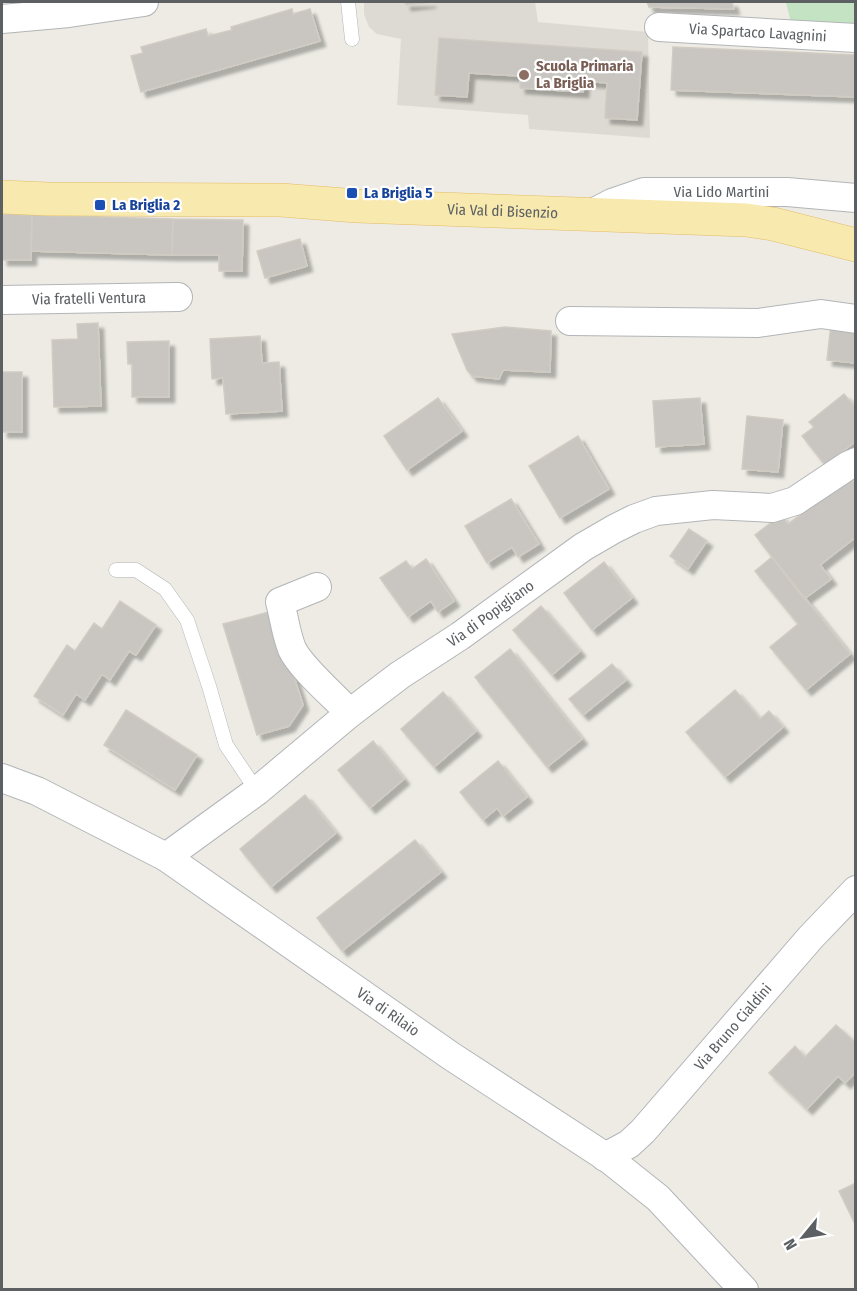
<svg xmlns="http://www.w3.org/2000/svg" width="857" height="1291" font-family="'Fira Sans Condensed',sans-serif">
<style>
.education{fill:#dddad3}
.green{fill:#c4e3c3}
.building{fill:#c9c6c1;stroke:#d1ccc3;stroke-width:1.5;filter:url(#shadow)}
.lines{fill:none;stroke-linecap:round;stroke-linejoin:round}
.service-casing{stroke:#b2b5b8;stroke-width:15}
.minor-casing{stroke:#b2b5b8;stroke-width:30}
.primary-casing{stroke:#e4bc66;stroke-width:34}
.service{stroke:#fff;stroke-width:14}
.minor{stroke:#fff;stroke-width:28}
.primary{stroke:#f8e9af;stroke-width:33}
.education-dot{fill:#8d6e63;stroke:#fff;stroke-width:2}
.transit-dot{fill:#1a4fb4;stroke:#fff;stroke-width:2}
.labels{text-anchor:middle;dominant-baseline:central;stroke-width:4.5;stroke-linejoin:round;paint-order:stroke}
.street-label{font-size:15px;fill:#5c6063;stroke:#fff}
.education-label{font-size:15px;font-weight:bold;fill:#785e54;stroke:#fff;text-anchor:start}
.transit-label{font-size:15px;font-weight:bold;fill:#164399;stroke:#fff;text-anchor:start}
</style>
<defs>
<filter id="shadow"><feDropShadow dx="5.5" dy="5.5" stdDeviation="1.5" flood-color="#0004"/></filter>
</defs>
<rect width="100%" height="100%" fill="#edebe4"/>
<path class="education" d="M364,2H535L538,22L648,32L650,138L529,129L528,115L397,105L401,39L377,34L369,27L364,14Z"/>
<path class="green" d="M786,2H855V28L791,23Z"/>
<path class="building" d="M405,2H431L406,5Z
M647,2H732L734,9L649,7Z
M292,9L293,14L310,9L320,41L141,92L131,56L143,53L141,47L206,29L208,36L232,30L231,27Z
M439,38L642,52L637,120L605,118L607,83L584,81L583,92L520,88V76L469,73L467,97L435,95Z
M673,47L856,55V97L671,90Z
M2,214L32,215L31,260H2Z
M32,215L173,219L172,255L31,251Z
M173,219L243,220L242,271H219V255H172Z
M300,239L307,266L265,278L257,251Z
M98,323L101,406L54,407L52,340L78,339L77,324Z
M831,324L856,327V363L827,360Z
M505,327L551,331L550,372L503,370L499,379L472,376L467,370L452,334Z
M260,336L262,363L279,362L282,411L226,414L223,378L212,379L210,339Z
M169,341V397H132V364H128L127,342Z
M2,372H22V432H2Z
M844,394L856,408V441L825,465L802,436L814,427L809,422Z
M438,398L462,431L407,470L384,436Z
M700,398L704,444L656,447L653,401Z
M747,416L783,420L778,472L742,469Z
M578,436L609,489L560,518L529,466Z
M850,477L856,484V537L820,565L831,579L804,599L755,535L781,515L788,524Z
M511,499L539,544L518,557L512,547L487,563L465,526Z
M689,529L707,541L688,569L670,556Z
M772,557L850,654L806,690L770,647L798,624L755,571Z
M426,559L454,601L438,612L431,601L408,617L380,578L406,561L412,569Z
M604,562L632,598L592,630L564,593Z
M120,601L156,625L136,655L129,651L110,680L102,674L85,700L76,694L63,715L34,696L67,645L75,651L94,623L102,629Z
M541,606L580,651L552,675L513,630Z
M273,611L303,705L289,726L257,735L223,624Z
M510,649L582,739L547,767L475,677Z
M612,664L626,680L583,715L569,699Z
M735,690L760,719L769,711L783,727L725,777L686,732Z
M443,692L476,731L434,767L401,729Z
M126,710L197,755L175,790L104,745Z
M373,741L404,779L370,808L338,770Z
M498,761L527,797L503,816L497,808L483,820L460,792Z
M305,795L336,833L271,887L240,849Z
M415,840L441,872L342,951L317,918Z
M836,1025L856,1043V1072L845,1083L838,1076L807,1109L769,1073L795,1046L805,1057Z
M856,1183V1226L839,1191Z"/>
<g class="lines">
<g class="service-casing">
<path id="service" d="M348,2L352,39
M116,570H136L165,589L187,620L209,686L226,745L257,791"/>
</g>
<g class="minor-casing">
<g id="minor">
<path d="M2,19L69,13L144,2"/>
<path id="s1" d="M659,27L856,38"/>
<path id="s2" d="M591,214L612,203L644,192H787L856,198"/>
<path id="s3" d="M2,300L178,297"/>
<path d="M570,321L758,323L821,314L856,319"/>
<path d="M317,587L280,602C284,617 286,634 292,649C301,668 334,696 350,713"/>
<path id="s4" d="M2,778L37,791L166,857L451,1056L609,1159L658,1198L744,1290"/>
<path id="s5" d="M166,857L257,791L350,713L400,675L460,636L583,547L614,529L634,519L656,511L713,505L772,508L795,501L849,465L856,462"/>
<path id="s6" d="M605,1157L629,1144L643,1131L811,937L856,890"/>
</g>
</g>
<g class="primary-casing">
<g id="primary">
<path id="s7" d="M2,197L48,199L281,200L357,206L746,220L773,224L856,245"/>
</g>
</g>
<use href="#service" class="service"/>
<use href="#minor" class="minor"/>
<use href="#primary" class="primary"/>
</g>
<circle class="education-dot" cx="524" cy="75" r="6"/>
<g class="transit-dot">
<rect x="346" y="187" width="12" height="12" rx="3"/>
<rect x="94" y="199" width="12" height="12" rx="3"/>
</g>
<g class="labels">
<g class="street-label">
<text stroke="none"><textPath href="#s1" startOffset="99">Via Spartaco Lavagnini</textPath></text>
<text stroke="none"><textPath href="#s2" startOffset="135">Via Lido Martini</textPath></text>
<text stroke="none"><textPath href="#s7" startOffset="501">Via Val di Bisenzio</textPath></text>
<text stroke="none"><textPath href="#s3" startOffset="87">Via fratelli Ventura</textPath></text>
<text stroke="none"><textPath href="#s5" startOffset="406">Via di Popigliano</textPath></text>
<text stroke="none"><textPath href="#s4" startOffset="453">Via di Rilaio</textPath></text>
<text stroke="none"><textPath href="#s6" startOffset="184">Via Bruno Cialdini</textPath></text>
</g>
<g class="education-label">
<text x="536" y="66">Scuola Primaria<tspan x="536" dy="17">La Briglia</tspan></text>
</g>
<g class="transit-label">
<text x="364" y="193">La Briglia 5</text>
<text x="112" y="205">La Briglia 2</text>
</g>
</g>
<rect width="857" height="1291" fill="none" stroke="#5c6063" stroke-width="6"/>
<g transform="translate(803 1237) rotate(240)" stroke="#ffffff" stroke-width="4.5" paint-order="stroke">
<path d="M0-4.5L10 22L0 15L-10 22Z" fill="#5c6063"/>
<text y="-9" font-size="16" font-weight="bold" text-anchor="middle" fill="#5c6063">N</text>
</g>
</svg>
